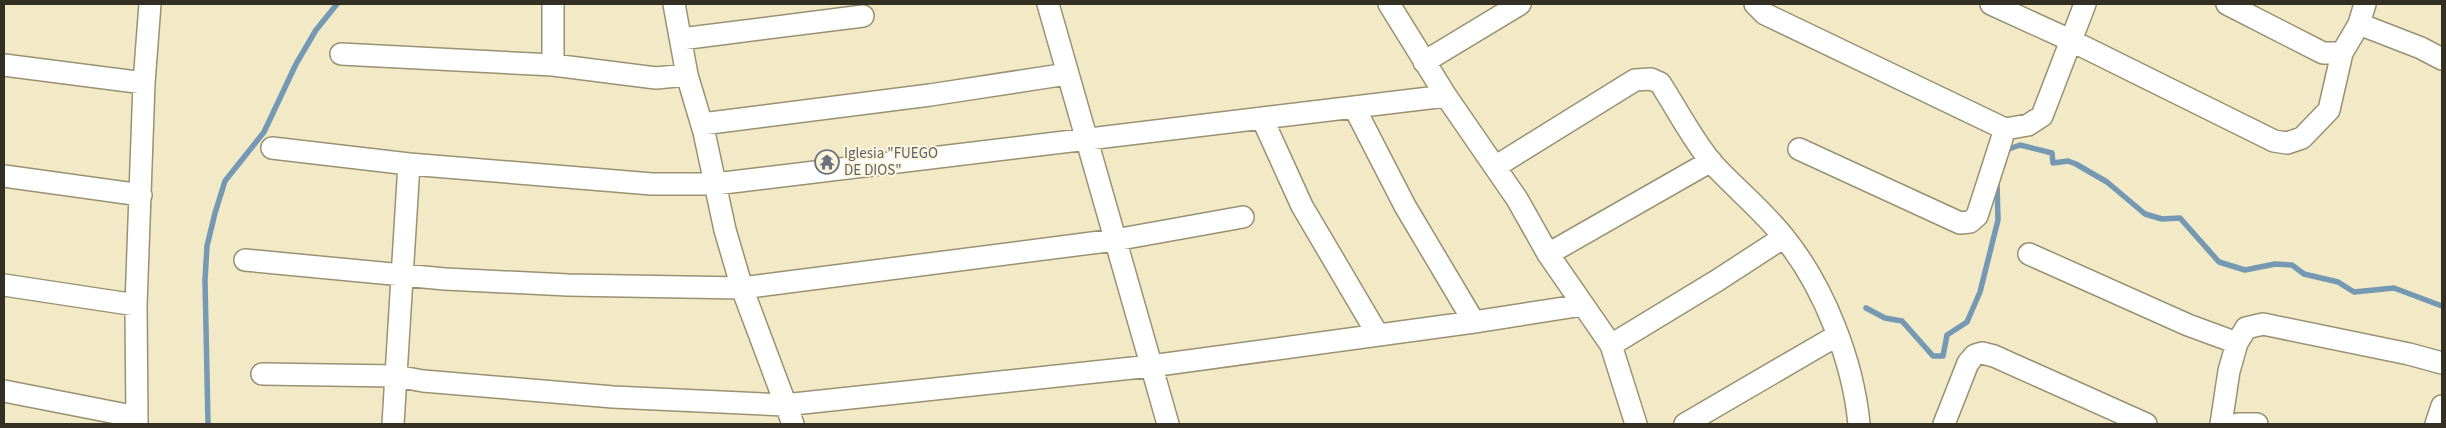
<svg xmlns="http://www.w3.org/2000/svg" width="2446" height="428" font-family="'Source Sans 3',sans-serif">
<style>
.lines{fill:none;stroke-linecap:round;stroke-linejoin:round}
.stream{stroke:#7598b3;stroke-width:5.5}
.street-casing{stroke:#9a9172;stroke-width:24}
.street{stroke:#fff;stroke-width:21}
.labels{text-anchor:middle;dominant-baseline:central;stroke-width:4;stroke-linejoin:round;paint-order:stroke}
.worship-label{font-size:15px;fill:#5b616d;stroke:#fef6db;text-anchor:start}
</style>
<rect width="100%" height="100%" fill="#f2e9c7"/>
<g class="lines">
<path class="stream" d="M2006,150L2020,145L2052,153L2053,163L2068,161L2076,164L2107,182L2145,214L2162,219L2180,218L2219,262L2245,270L2275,264L2292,265L2304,274L2338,282L2354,292L2394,288L2442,306
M1866,308L1885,318L1902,321L1933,356H1943L1947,335L1967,322L1980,292L1998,220L1997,182
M208,424L205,280L207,246L215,213L225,181L264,132L296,64L316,30L337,4"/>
<g class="street-casing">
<path id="street" d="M674,4L687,75L704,132L725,230L742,288L793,424
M1048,4L1168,424
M1389,4L1446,96L1517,199L1548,254L1611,345L1636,424
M1755,4L1765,14L2005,129
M1991,4L2070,40L2274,141L2287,143L2302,138L2329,110L2342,53
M2227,4L2323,53H2342L2359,24L2421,48L2442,59
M2359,24L2365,4
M681,39L863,16
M341,54L553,65L656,78L687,75
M1424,62L1520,4
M4,65L144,83
M553,65V4
M1354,107L1405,206L1474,322
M1262,118L1302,206L1378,335
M702,124L930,95L1067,74
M272,148L409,164L652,184H715L1446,96
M1799,149L1960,223L1970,222L1977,216L2005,129L2028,125L2042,116L2085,4
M1495,167L1635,80L1651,79L1660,83C1677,109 1692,139 1712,163C1735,188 1762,210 1783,236C1824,286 1853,361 1859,424
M4,176L141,195
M1548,254L1711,161
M2029,254L2188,325L2237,343L2246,328L2263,324L2409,354L2442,363
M245,260L445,279L568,285L742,288L1115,240L1243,217
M4,285L136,305
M1611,345L1718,280L1784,237
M262,374L396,376L423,381L613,397L784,405L1151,366L1474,322L1583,305
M4,391L137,417
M137,424L136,305L144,83L150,4
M393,424L409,164
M1685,424L1838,335
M1944,424L1968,363L1975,355L1982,353L1994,356L2146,424
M2221,424L2229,371L2237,343
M2238,424H2257
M2436,424L2442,406"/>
</g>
<use href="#street" class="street"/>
</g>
<defs>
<g id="temple-ring" transform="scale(1.25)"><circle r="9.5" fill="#fef6db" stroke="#6b7280" stroke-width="1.5"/><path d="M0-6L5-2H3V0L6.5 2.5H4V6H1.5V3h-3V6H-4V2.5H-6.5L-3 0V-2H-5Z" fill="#6b7280"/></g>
</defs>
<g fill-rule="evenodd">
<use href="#temple-ring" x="827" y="162"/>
</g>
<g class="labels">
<g class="worship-label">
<text x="844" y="153">Iglesia "FUEGO<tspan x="844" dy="17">DE DIOS"</tspan></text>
</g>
</g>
<rect width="2446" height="428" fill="none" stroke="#333023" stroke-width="10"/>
</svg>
